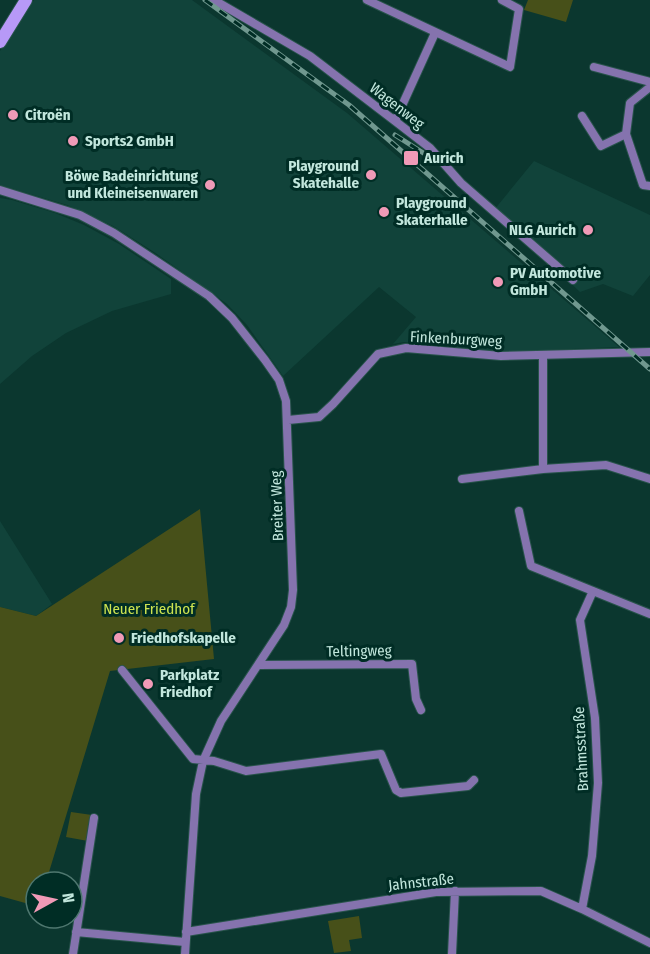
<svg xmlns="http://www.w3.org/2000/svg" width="650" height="954" font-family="'Fira Sans Condensed',sans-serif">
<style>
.built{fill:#11433a}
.green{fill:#475019}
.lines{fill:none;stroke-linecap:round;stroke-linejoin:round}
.street-casing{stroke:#28534b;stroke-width:10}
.secondary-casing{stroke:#28534b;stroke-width:14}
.street{stroke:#8573ae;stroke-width:8}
.secondary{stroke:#b799f7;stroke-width:12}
.rail-casing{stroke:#70988f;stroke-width:5}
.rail{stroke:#002d25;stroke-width:3;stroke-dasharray:9;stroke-linecap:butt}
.poi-dot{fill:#f09ab7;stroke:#002d25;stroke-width:2}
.labels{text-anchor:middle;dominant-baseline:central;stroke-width:6;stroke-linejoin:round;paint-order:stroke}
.street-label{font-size:15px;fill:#c2e7dd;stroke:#002d25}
.poi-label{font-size:15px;font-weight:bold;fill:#c2e7dd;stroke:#002d25;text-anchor:start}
.park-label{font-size:15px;fill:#cde451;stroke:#002d25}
</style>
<rect width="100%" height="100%" fill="#0b372f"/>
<path class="built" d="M34,0H192L347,113L619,347L504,352L404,342L393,344L416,317L379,287L283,376L247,325L227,304L154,252L113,226L67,205L0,185V51Z
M534,161L650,215V275L633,296L603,284L580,292L494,210Z
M0,198L12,200L55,213L84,225L119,244L171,279V294L112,311L66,333L32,356L0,384Z
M0,521L52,604L36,616L0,607Z"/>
<path class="green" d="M528,0H573L566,22L524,10Z
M200,509L214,659L110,671L46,882H36V906L0,896V607L36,616Z
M71,812L92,815L88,841L66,837Z
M359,916L362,938L349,940L351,951L334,953L328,921Z"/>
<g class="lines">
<g class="street-casing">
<path id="street" d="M214,0L310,56L395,121L430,148L461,183L573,280
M367,0L510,67L519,9L502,0
M594,67L650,82
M650,87L630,103L626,134L643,185L650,186
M582,116L601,146L626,134
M395,121L435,33
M0,190L80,215L114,233L209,296L232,318L265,360L279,380L286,401L293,590L291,607L284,625L221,721L203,761L196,794L185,954
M543,355V469L606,465L650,479
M288,420L319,417L333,404L378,354L406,348L501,356L650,352
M462,479L543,469
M519,511L531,566L650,614
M259,665L412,664L416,699L421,710
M122,670L193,759L214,761L246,771L381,754L396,790L401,793L468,786L474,780
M582,909L592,856L598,783L595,718L580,620L593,591
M76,932L185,942
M186,932L436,892L541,891L582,909L650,943
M73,954L94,818
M452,954L455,891"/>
</g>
<g class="secondary-casing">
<path id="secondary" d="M0,42L26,0"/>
</g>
<use href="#street" class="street"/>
<use href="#secondary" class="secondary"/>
<g class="rail-casing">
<path id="rail" d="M205,0L349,105L650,369
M395,135L436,161"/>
</g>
<use href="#rail" class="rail"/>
</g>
<g class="poi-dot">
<circle cx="13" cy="115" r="6"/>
<circle cx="73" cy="141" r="6"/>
<rect x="403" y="150" width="16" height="16" rx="3"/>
<circle cx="371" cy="175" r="6"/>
<circle cx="210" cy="185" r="6"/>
<circle cx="384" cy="212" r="6"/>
<circle cx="588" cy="230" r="6"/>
<circle cx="498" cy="282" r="6"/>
<circle cx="119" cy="638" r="6"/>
<circle cx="148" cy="684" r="6"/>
</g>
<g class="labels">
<g class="street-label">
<text transform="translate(397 106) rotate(38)">Wagenweg</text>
<text transform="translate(456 339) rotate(3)">Finkenburgweg</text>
<text transform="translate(277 506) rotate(-92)">Breiter Weg</text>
<text transform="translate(359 651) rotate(-1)">Teltingweg</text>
<text transform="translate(581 749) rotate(-93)">Brahmsstraße</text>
<text transform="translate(421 882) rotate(-6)">Jahnstraße</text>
</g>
<g class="poi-label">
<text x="25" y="115">Citroën</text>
<text x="85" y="141">Sports2 GmbH</text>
<text x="424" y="158">Aurich</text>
<text x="359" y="166" text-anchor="end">Playground<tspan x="359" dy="17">Skatehalle</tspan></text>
<text x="198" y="176" text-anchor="end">Böwe Badeinrichtung<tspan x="198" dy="17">und Kleineisenwaren</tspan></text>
<text x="396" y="203">Playground<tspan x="396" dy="17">Skaterhalle</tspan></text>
<text x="576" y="230" text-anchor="end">NLG Aurich</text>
<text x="510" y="273">PV Automotive<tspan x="510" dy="17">GmbH</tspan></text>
<text x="131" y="638">Friedhofskapelle</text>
<text x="160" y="675">Parkplatz<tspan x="160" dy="17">Friedhof</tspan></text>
</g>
<g class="park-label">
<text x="149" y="609">Neuer Friedhof</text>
</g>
</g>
<g transform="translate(54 900) rotate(82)"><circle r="28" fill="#002d25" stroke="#4e776f" stroke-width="1.5"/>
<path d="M0-4.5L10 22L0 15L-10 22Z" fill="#f09ab7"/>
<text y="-9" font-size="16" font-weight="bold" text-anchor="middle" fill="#c2e7dd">N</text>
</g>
</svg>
